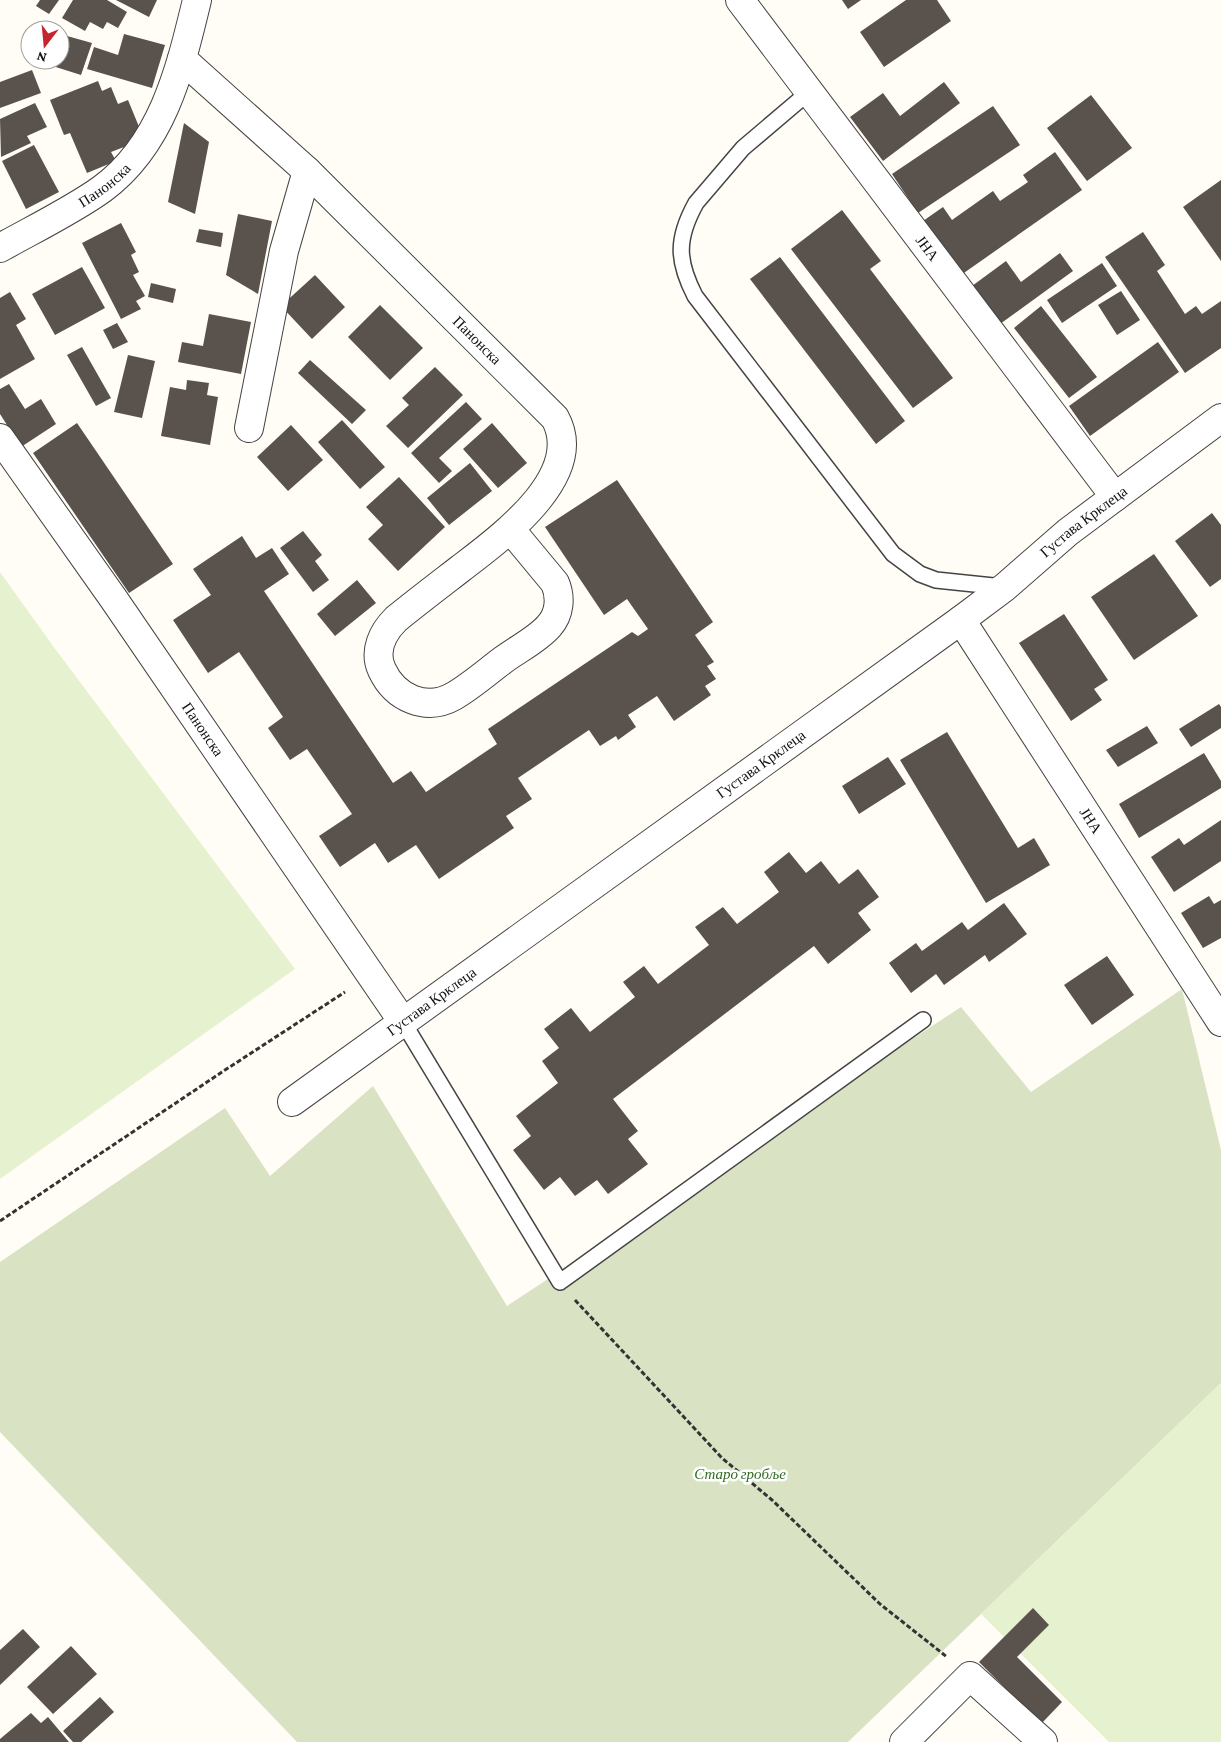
<svg xmlns="http://www.w3.org/2000/svg" width="1221" height="1742" font-family="'Crimson Pro',serif">
<style>
.cemetery{fill:#d9e3c4}
.pitch{fill:#e6f2cf}
.building{fill:#5a524d}
.lines{fill:none;stroke-linecap:round;stroke-linejoin:round}
.lane-casing{stroke:#444;stroke-width:18}
.street-casing{stroke:#444;stroke-width:30}
.path{stroke:#333;stroke-width:3;stroke-dasharray:5 2.5;stroke-linecap:butt}
.lane{stroke:#fff;stroke-width:15}
.street{stroke:#fff;stroke-width:28}
.labels{text-anchor:middle;dominant-baseline:central;stroke-width:5;stroke-linejoin:round;paint-order:stroke}
.street-label{font-size:15px;fill:#111;stroke:#fff}
.park-label{font-size:15px;font-style:italic;fill:#2f6b1f;stroke:#fff}
</style>
<rect width="100%" height="100%" fill="#fffdf5"/>
<path class="cemetery" d="M1182,989L1221,1150V1383L848,1742H297L0,1432V1262L225,1108L270,1176L373,1086L507,1306L961,1007L1031,1092Z"/>
<path class="pitch" d="M0,572L53,646L295,969L0,1179Z
M1221,1383V1742H1109L981,1614Z"/>
<path class="building" d="M40,0H59L49,14L36,6Z
M73,0H107L127,12L118,28L107,22L103,29L90,22L85,31L62,18Z
M116,0H157L149,17Z
M842,0H861L848,9Z
M906,0H937L951,21L884,67L860,32Z
M60,34L92,43L81,75L40,62L41,60H60Z
M124,34L165,45L152,88L87,69L94,47L118,55Z
M32,70L41,93L0,108V82Z
M98,81L102,91L111,87L118,104L128,100L142,134L137,142L111,152L116,161L87,173L70,133L64,135L50,100Z
M944,82L960,103L883,161L850,117L883,93L900,116Z
M1091,95L1132,148L1087,181L1047,128Z
M35,103L47,127L27,136L31,143L1,157L0,119Z
M993,106L1020,145L918,213L892,174Z
M184,123L209,142L195,214L168,202Z
M34,145L59,192L26,209L2,161Z
M1055,152L1082,190L961,275L923,221L943,207L952,220L993,191L1000,201L1028,182L1023,175Z
M1221,180V261L1183,207Z
M842,210L881,261L870,269L953,378L913,408L791,249Z
M238,214L272,221L258,294L226,275Z
M121,223L136,252L131,255L139,272L133,275L145,296L136,301L141,309L121,319L82,243Z
M199,229L223,233L221,247L196,242Z
M1143,232L1165,265L1157,271L1185,314L1196,306L1202,314L1221,301V348L1185,373L1105,257Z
M1060,253L1073,271L1000,324L972,286L1006,261L1021,282Z
M780,257L905,421L876,444L750,279Z
M1102,263L1117,286L1062,323L1047,300Z
M82,267L105,308L55,335L32,294Z
M315,275L345,307L312,339L281,306Z
M151,283L176,289L173,303L148,297Z
M1121,291L1140,320L1117,335L1098,305Z
M10,292L26,319L16,325L35,359L0,379V298Z
M380,305L423,348L390,380L348,337Z
M1041,306L1097,377L1069,398L1014,328Z
M209,314L251,322L241,374L178,362L182,342L203,346Z
M117,323L128,342L113,349L103,330Z
M1158,342L1179,372L1090,436L1069,406Z
M82,347L111,398L96,406L67,355Z
M128,355L155,361L142,418L114,412Z
M310,360L366,410L352,424L298,373Z
M435,367L463,395L408,448L386,426L409,405L402,398Z
M187,380L209,383L207,395L218,397L210,445L161,436L170,387L186,390Z
M9,384L25,409L41,399L56,424L21,447L0,414V389Z
M466,402L482,419L439,458L452,471L439,483L411,453Z
M342,420L385,467L360,489L318,442Z
M77,423L173,564L129,593L33,453Z
M492,423L527,463L498,488L463,449Z
M291,425L323,460L288,491L257,457Z
M470,463L492,491L449,525L427,498Z
M399,477L445,527L398,571L368,539L383,525L366,507Z
M617,480L713,622L695,635L714,662L707,666L716,679L705,686L711,695L674,721L657,696L628,715L636,727L618,740L616,736L600,746L589,730L518,778L532,799L506,816L514,828L439,879L416,845L388,863L375,843L340,867L319,836L352,814L307,749L290,760L268,728L283,717L239,652L208,673L173,620L211,595L193,569L242,536L256,558L272,548L289,574L264,591L393,783L411,771L426,792L497,744L488,729L632,632L638,636L648,629L627,599L604,615L545,527Z
M1212,513L1221,525V579L1210,587L1175,541Z
M303,531L322,555L315,561L329,580L313,592L280,548Z
M1154,554L1198,616L1134,660L1091,597Z
M357,580L376,603L335,636L317,614Z
M1064,614L1108,680L1094,689L1102,700L1071,721L1019,643Z
M1219,704L1221,707V728L1191,747L1179,729Z
M1147,726L1158,743L1118,767L1106,750Z
M947,732L1018,848L1034,838L1050,865L986,903L900,760Z
M1204,753L1221,781V788L1139,838L1119,804Z
M888,757L906,784L859,814L842,786Z
M1221,820V861L1174,892L1151,857L1179,838L1184,845Z
M789,852L806,873L821,861L839,884L858,869L879,897L858,913L871,930L828,964L814,946L613,1099L638,1131L628,1139L648,1164L608,1194L597,1180L575,1196L560,1177L544,1190L513,1150L531,1136L516,1116L558,1083L542,1061L559,1048L544,1029L571,1008L590,1032L635,997L623,982L644,966L658,984L709,945L695,927L723,907L737,924L779,892L764,872Z
M1209,896L1214,904L1221,900V938L1203,948L1181,913Z
M1004,903L1027,934L989,962L985,955L944,985L936,974L911,993L889,963L916,943L922,951L962,922L968,930Z
M1107,956L1134,995L1092,1025L1064,985Z
M1033,1608L1049,1625L1017,1657L1062,1702L1041,1724L979,1662Z
M23,1629L40,1647L0,1685V1650Z
M71,1646L97,1674L53,1714L27,1687Z
M100,1697L114,1712L81,1742H73L63,1731Z
M31,1713L41,1723L48,1717L69,1742H0V1739Z"/>
<g class="lines">
<g class="lane-casing">
<path id="lane" d="M809,92L743,148L696,203C676,239 677,261 695,296L893,554L920,574L936,580L1003,587
M403,1022L560,1282L923,1020"/>
</g>
<g class="street-casing">
<g id="street">
<path id="s1" d="M740,0L1115,497"/>
<path d="M182,59L307,171L284,251L249,428"/>
<path id="s2" d="M307,171L555,418C587,476 499,539 460,569C438,586 417,602 396,619C383,632 373,651 382,670C395,698 426,712 454,696C471,686 487,672 503,660C518,649 538,639 549,626C560,614 561,597 555,583L511,530"/>
<path id="s3" d="M0,248C32,230 73,210 102,189C163,144 180,70 197,0"/>
<path id="s4" d="M0,438L113,598L403,1022"/>
<path id="s5" d="M961,620L1221,1022"/>
<path id="s6" d="M292,1102L961,620L1005,587L1068,532L1221,418"/>
<path d="M904,1742L970,1676L1043,1742"/>
</g>
</g>
<path class="path" d="M0,1221L222,1072L345,992
M575,1300L722,1458L772,1500L880,1604L947,1657"/>
<use href="#lane" class="lane"/>
<use href="#street" class="street"/>
</g>
<g class="labels">
<g class="street-label">
<text stroke="none"><textPath href="#s3" startOffset="122">Панонска</textPath></text>
<text stroke="none"><textPath href="#s1" startOffset="311">ЈНА</textPath></text>
<text stroke="none"><textPath href="#s2" startOffset="240">Панонска</textPath></text>
<text stroke="none"><textPath href="#s6" startOffset="982">Густава Крклеца</textPath></text>
<text stroke="none"><textPath href="#s4" startOffset="355">Панонска</textPath></text>
<text stroke="none"><textPath href="#s6" startOffset="578">Густава Крклеца</textPath></text>
<text stroke="none"><textPath href="#s5" startOffset="239">ЈНА</textPath></text>
<text stroke="none"><textPath href="#s6" startOffset="172">Густава Крклеца</textPath></text>
</g>
<g class="park-label">
<text x="740" y="1474">Старо гробље</text>
</g>
</g>
<g transform="translate(45 45) rotate(196)"><circle r="24" fill="#ffffff" stroke="#a0a0a0"/>
<path d="M0-4L9 19L0 12L-9 19Z" fill="#c4262e"/>
<text y="-8" font-size="14" font-weight="bold" text-anchor="middle" fill="#111111">N</text>
</g>
</svg>
